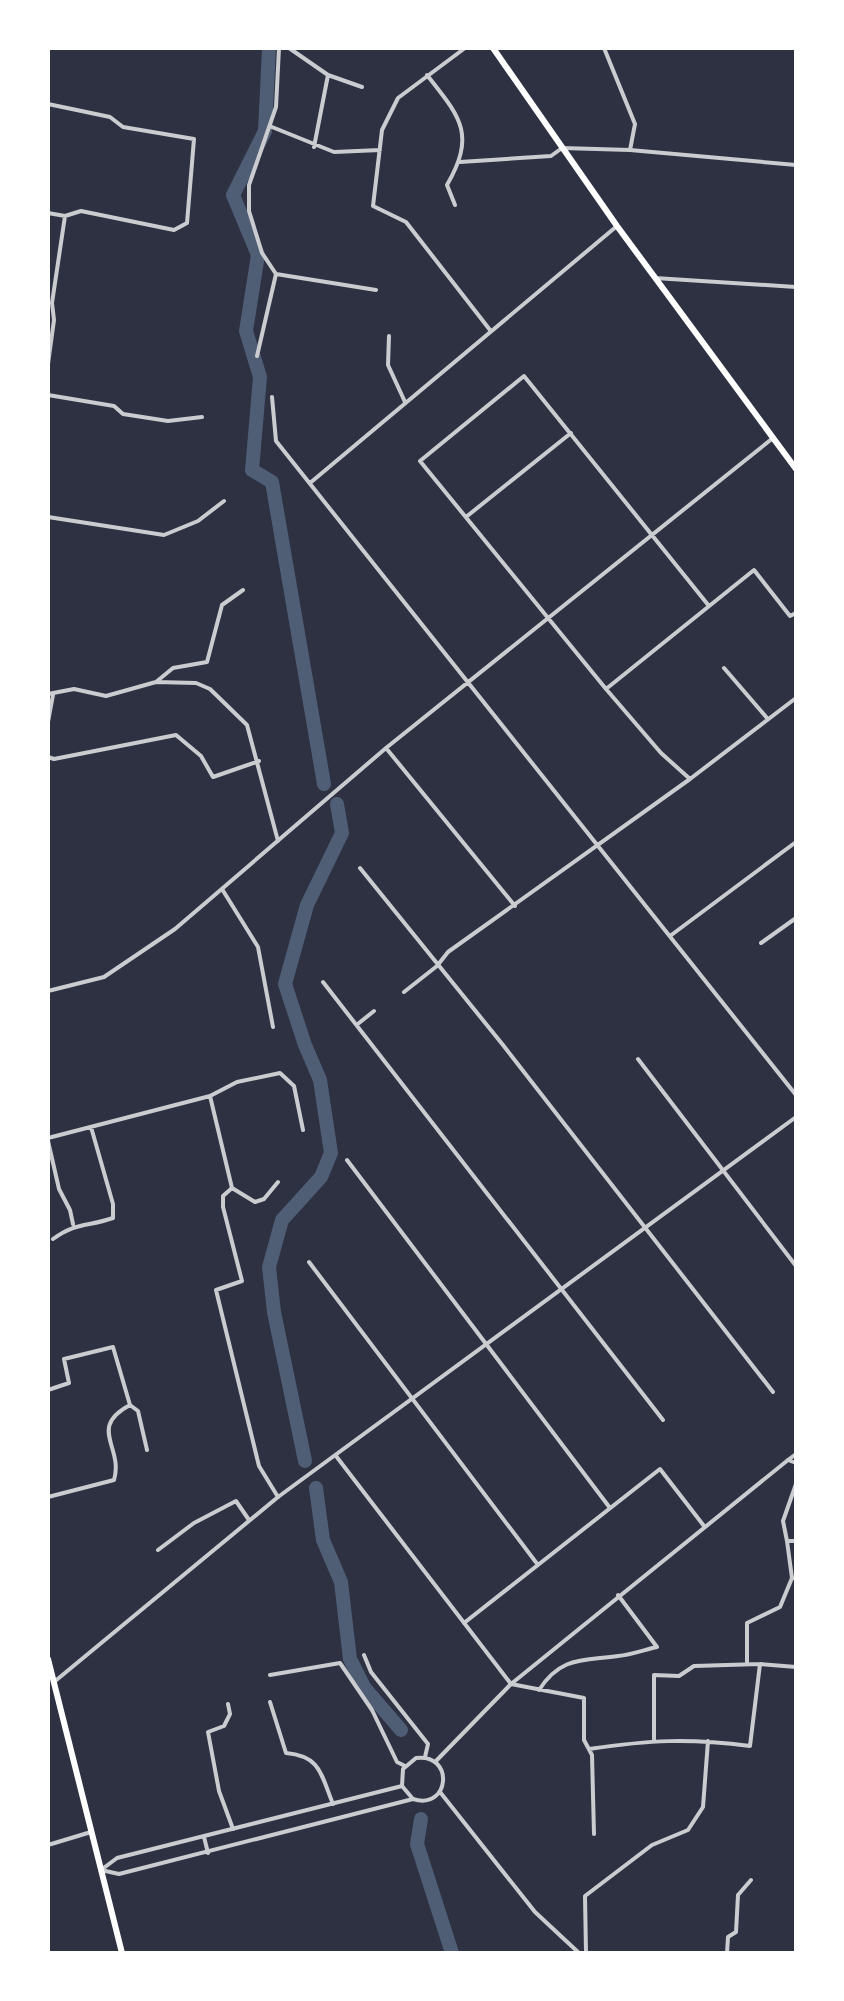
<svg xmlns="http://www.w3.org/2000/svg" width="844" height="2001" font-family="'DM Sans',sans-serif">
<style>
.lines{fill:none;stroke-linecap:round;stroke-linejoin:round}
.river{stroke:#4f5d75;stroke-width:14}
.minor{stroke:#caccd0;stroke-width:4}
.tertiary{stroke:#caccd0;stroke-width:4}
.primary{stroke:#fff;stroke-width:6}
.trunk{stroke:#fff;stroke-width:6}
</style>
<rect width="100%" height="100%" fill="#2d3142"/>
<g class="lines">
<path class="river" d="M269,48L265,131L233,195L258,255L246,331L260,377L252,470L272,482L324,784
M305,1461L274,1312L269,1267L282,1220L321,1177L331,1153L320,1080L305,1045L285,984L307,905L342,833L337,804
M316,1488L323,1540L341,1582L350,1659L364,1687L401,1730
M421,1819L417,1844L452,1953"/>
<path class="minor" d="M289,48L328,75L362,87
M465,48L398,98L382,130L373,206L406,222L490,330
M604,48L635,124L630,150
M427,75C459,116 477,133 447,185L455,205
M48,104L110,117L123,127L194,139L187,223L174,230L81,211L65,216L48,213
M272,127L334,152L380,150
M314,147L328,75
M460,162L551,156L562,148L630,150L796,165
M276,274L376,290
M655,278L796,287
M389,336L388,365L405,402
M257,356L276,274L262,253L249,211V185L276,107L279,48
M48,364L54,320L52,303L65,216
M48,395L114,406L123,414L168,421L202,417
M272,397L276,441L796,1095
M310,483L617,226
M48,517L164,535L198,521L224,501
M466,517L571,433
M724,668L767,718
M156,682L173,668L207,662L222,605L243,590
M606,689L754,570L790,616L796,613
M48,694L74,689L106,696L156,682L196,683L210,689L247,725L278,841
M48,722L53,695
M386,748L515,906
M48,757L54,759L176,735L201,756L213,777L259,761
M690,779L661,753L606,689L420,461L524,376L709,606
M360,868L503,1045L773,1392
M222,889L258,947L273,1027
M670,936L796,842
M761,943L796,918
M323,982L663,1420
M48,991L104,977L175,929L386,748L773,438
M404,992L437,966L448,952L690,779L796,698
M359,1023L374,1011
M638,1059L796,1266
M210,1096L237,1082L280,1073L294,1086L303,1130
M48,1138L210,1096L232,1188L223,1196V1207L242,1281L216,1290L259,1466L278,1497
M48,1141L59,1189L70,1210L73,1224
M347,1160L610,1508
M232,1188L255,1202L264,1199L278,1182
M53,1239C76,1222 87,1227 113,1218V1204L91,1127
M309,1262L538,1565
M48,1390L69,1383L64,1359L113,1347L130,1405C87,1428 124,1447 114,1480L48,1497
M130,1405L138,1411L147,1450
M336,1456L511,1684L584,1698V1740L592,1755L594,1834
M788,1460L796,1454
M796,1484L783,1521L787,1541H796
M787,1541L792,1578H796
M158,1550L194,1523L236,1501L249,1520
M464,1623L660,1469L704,1526
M364,1655L371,1672L428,1744L425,1757
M747,1664V1623L780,1607L792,1578
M270,1675L340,1663L372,1710L397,1762L405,1766
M539,1690C561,1656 583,1661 618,1656C631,1655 644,1650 657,1647L618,1595
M270,1702L286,1753C321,1756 321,1775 333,1804
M228,1704L230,1714L224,1726L208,1732L219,1791L233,1829
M654,1739V1675L679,1676L694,1666L760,1664
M589,1749C650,1740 688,1738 750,1746L760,1664L796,1667
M48,1845L91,1832
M586,1953L585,1896L652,1845L688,1830L703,1807L708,1741
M727,1953L728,1937L736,1932L738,1895L751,1880"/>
<path class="tertiary" d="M54,1682L278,1497L796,1117
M436,1761L511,1684L788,1460L796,1463
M440,1792L535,1912L579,1953
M204,1837L208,1853
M101,1870L119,1874L413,1799C450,1811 455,1753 416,1758L403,1769L402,1786L413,1799
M101,1870L117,1858L402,1786"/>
<path class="primary" d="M48,1659L122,1953"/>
<path class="trunk" d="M493,48L617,226L796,469"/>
</g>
<rect width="844" height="2001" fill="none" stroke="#ffffff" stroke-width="100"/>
</svg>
